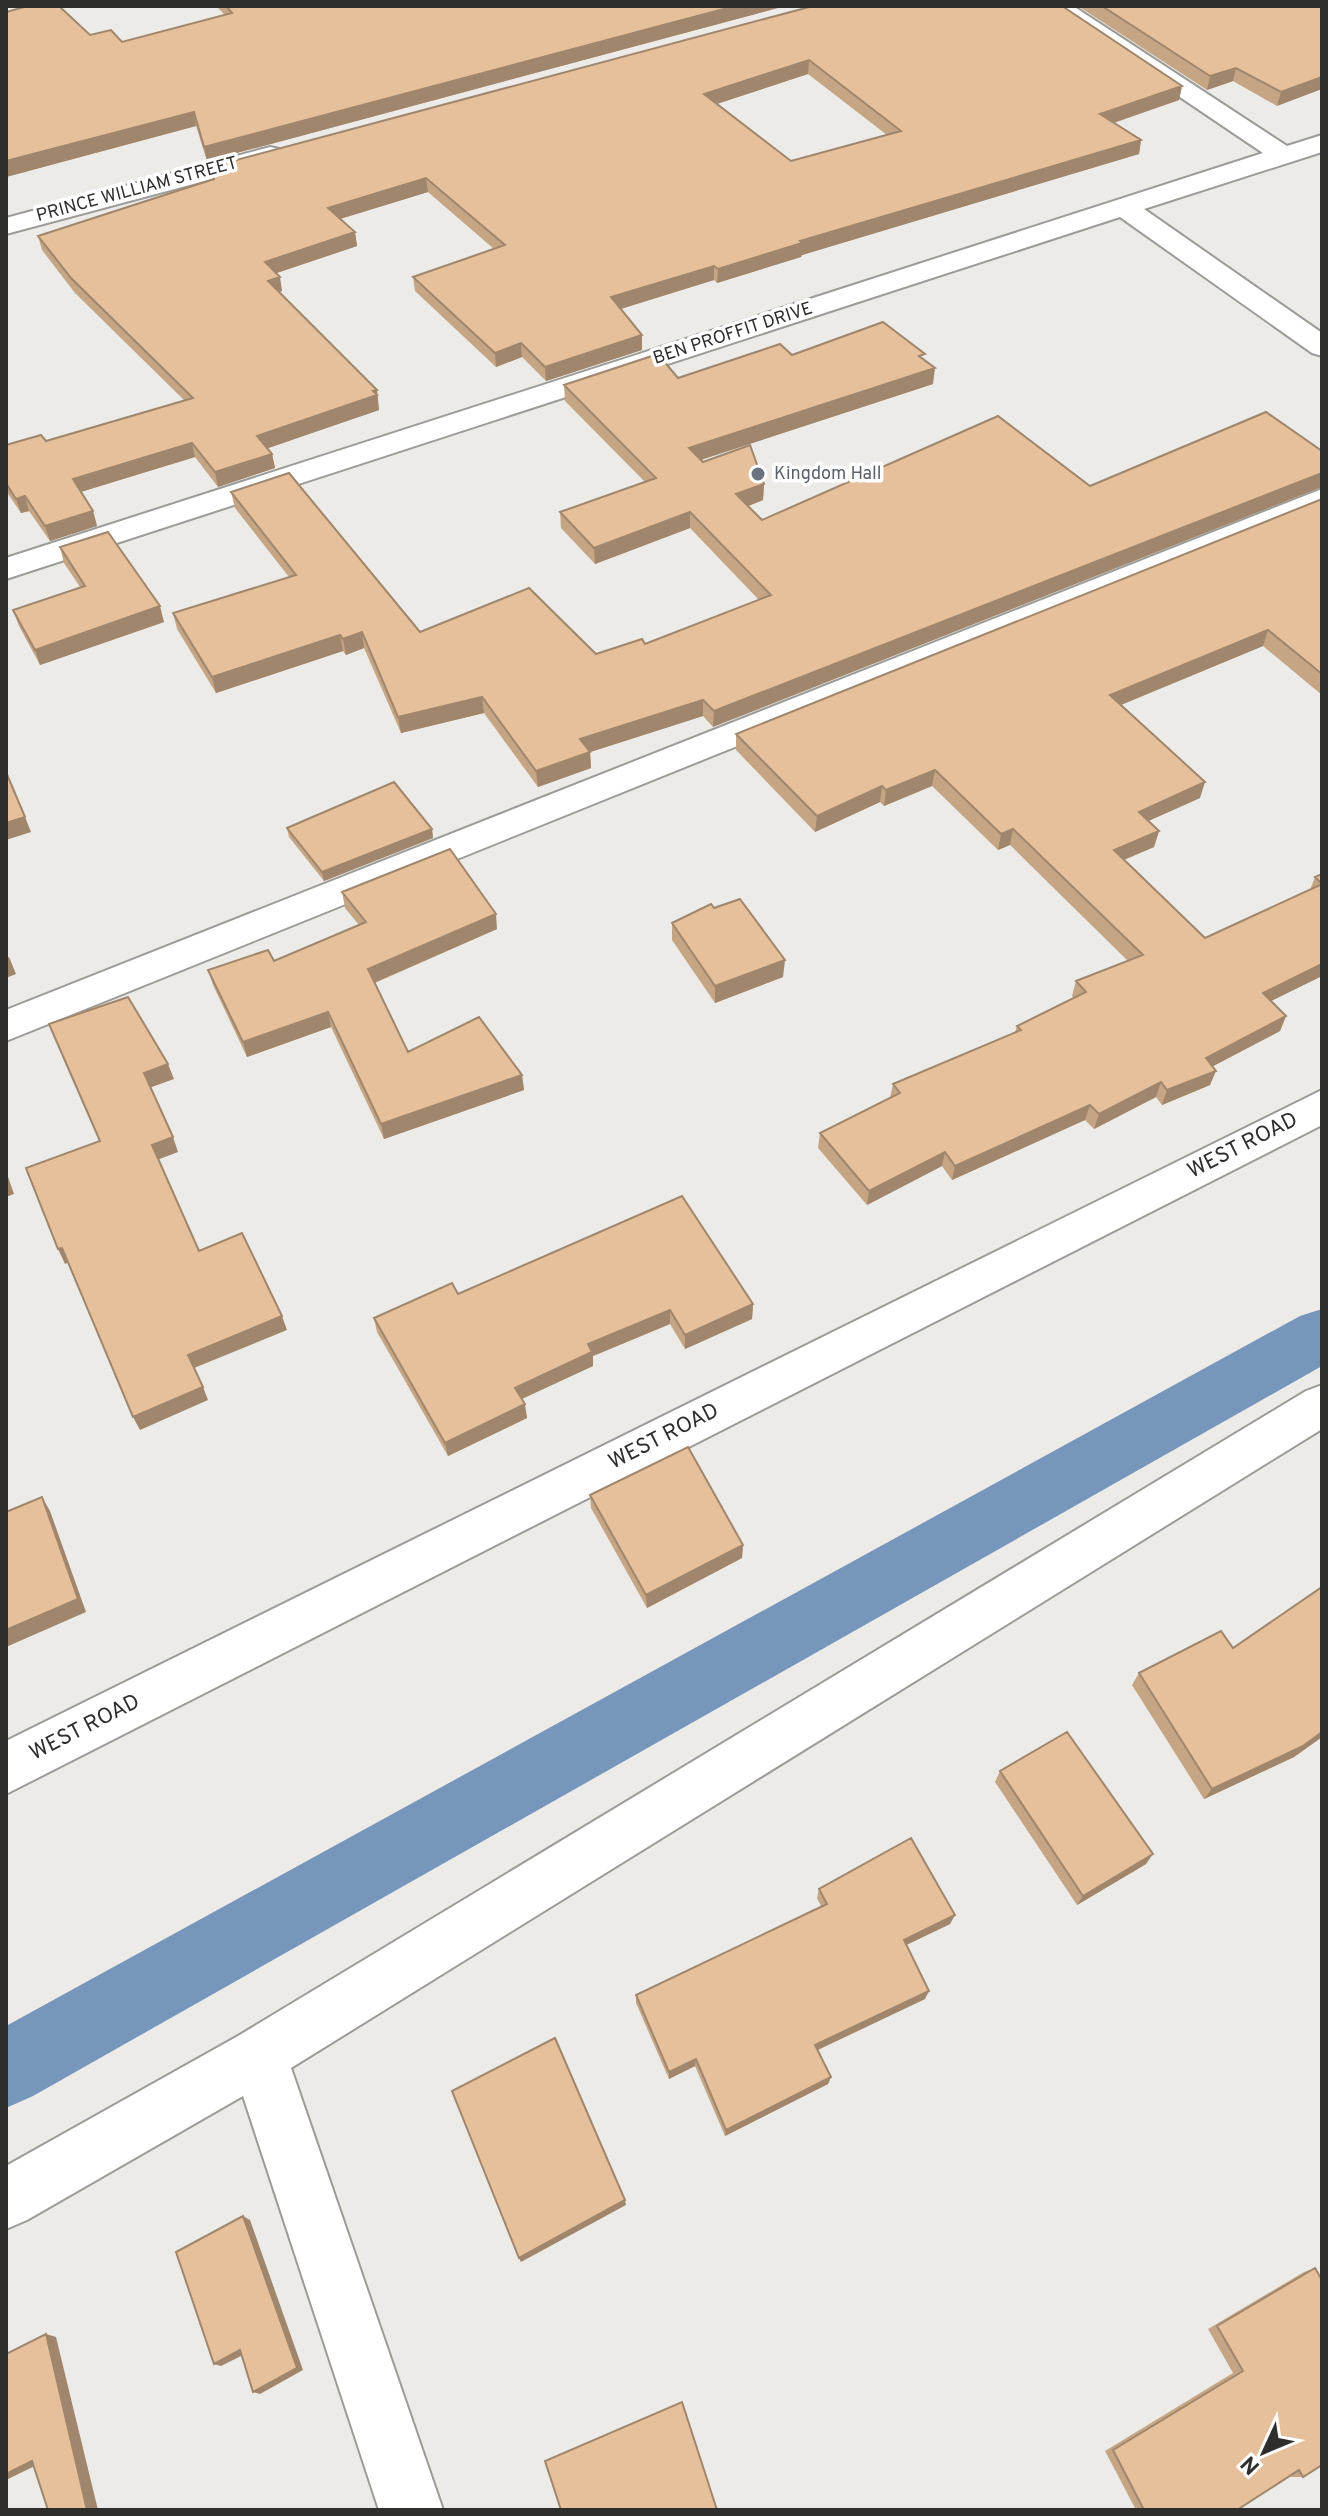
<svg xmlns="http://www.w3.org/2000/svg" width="1328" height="2516" font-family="Overpass,sans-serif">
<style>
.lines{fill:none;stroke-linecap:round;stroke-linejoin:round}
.canal{fill:#7696bb;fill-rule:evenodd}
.minor-casing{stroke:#9b9b98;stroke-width:4}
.minor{fill:#fff;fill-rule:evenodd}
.wall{fill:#c5a584;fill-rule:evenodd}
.shaded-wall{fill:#a0866c}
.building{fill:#e5c09a;stroke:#a0866c;stroke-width:2;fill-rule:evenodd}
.worship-dot{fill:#6b7280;stroke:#fff;stroke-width:3}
.labels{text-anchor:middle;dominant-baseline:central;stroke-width:7;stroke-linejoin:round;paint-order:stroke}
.far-street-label{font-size:18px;fill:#2e2e2d;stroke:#fff}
.far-worship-label{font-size:18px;fill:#5b616d;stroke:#fff;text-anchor:start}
.street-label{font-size:22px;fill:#2e2e2d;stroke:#fff}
</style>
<rect width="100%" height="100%" fill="#ecebe8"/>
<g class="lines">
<path class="canal" d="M1322,1309V1366L33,2096L6,2108V2026L1300,1316Z"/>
<g class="minor-casing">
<path id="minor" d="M1045,6H1073L1287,146L1322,135V152L1144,209L1322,333V356L1312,353L1120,217L6,579V558L1263,153Z
M270,147L279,149L283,155L279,161L6,234V218Z
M1322,489V510L6,1041V1010Z
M1322,1090V1125L6,1794V1741Z
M1322,1385V1429L291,2068L443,2510H379L243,2096L27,2220L6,2229V2166L238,2036L1306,1391Z"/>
</g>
<use href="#minor" class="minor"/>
</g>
<path class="wall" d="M216,6H785L207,161L196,126L6,177V12L90,35L122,42L225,15Z
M813,6L1182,86L1179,100L1114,123L1141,140L1139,154L802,255L801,257L717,283L714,280L620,309L642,335V350L546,381L522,357L496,367L415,291L413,277L494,249L428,192L340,219L355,232L357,246L276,273L282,291L280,292L377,390L379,410L267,448L272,454L275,468L218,487L195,457L81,492L93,511L97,526L50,541L29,511L21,513L6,491V445L46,441L184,400L75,293L42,250L38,236L212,180L210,167ZM808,74L887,135L791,161L717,104Z
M1078,6H1322L1277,106L1233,81L1207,90Z
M792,355L925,360L933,384L701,460L703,462L764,484L763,500L748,506L762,520L998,416L713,727L703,716L590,752L591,768L538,787L484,713L401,733L364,648L346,655L343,651L216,693L177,629L173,613L289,577L235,508L231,492L420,632L596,654L645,644L759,600L690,528L595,564L561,528L560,512L645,482L565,401L564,385L678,378Z
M1322,499V695L1263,646L1121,705L1200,798L1148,821L1159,831L1154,847L1124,860L1205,938L1310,890L1315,877L1322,874V976L1271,1001L1286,1016L1280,1031L1213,1066L1210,1085L1162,1105L1156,1097L1094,1129L1085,1120L952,1180L942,1166L867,1205L818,1148L820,1133L890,1098L893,1084L1015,1032L1017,1026L1074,998L1072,996L1076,981L1128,961L1010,845L998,850L932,786L884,806L880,802L815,832L736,750V734Z
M60,547L164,622L40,665L19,626L13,610L80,587L64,563Z
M287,828L432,829L433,838L324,881L289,837Z
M342,892L497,929L375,983L408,1052L522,1075L524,1090L384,1139L331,1027L247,1057L213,985L208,970L274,961L359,925L345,908Z
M672,923L783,977L715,1003L672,940Z
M458,1294L753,1304L752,1319L685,1349L670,1324L593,1356V1366L522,1399L527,1418L448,1456L377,1332L374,1318Z
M590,1495L743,1545L742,1558L647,1608L591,1508Z
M1322,1587V1737L1294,1757L1204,1799L1132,1685L1139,1673L1233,1648Z
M1000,1771L1146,1864L1077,1905L995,1782Z
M819,1889L950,1924L906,1945L925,1999L818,2050L831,2077L828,2084L725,2136L695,2066L669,2079L636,2003V1995L821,1906L817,1898Z
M1315,2268L1303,2477H1292L1291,2476L1237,2510H1136L1105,2451L1233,2373L1208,2329L1304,2272Z"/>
<path class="shaded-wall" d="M735,6H785L207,161L204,147Z
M809,60L808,74L704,108V94Z
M1236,68L1233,81L1207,90L1210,76Z
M1322,77V89L1277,106L1281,92Z
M1182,86L1179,100L1098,128L1100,114Z
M194,112L196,126L6,177V161Z
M1141,140L1139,154L802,255L801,257L717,283L718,269L800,241Z
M426,178L428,192L330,222L328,208Z
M355,232L357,246L268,276L265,262Z
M714,266V280L611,312V297Z
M280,277L282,291L271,295L268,281Z
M642,335V350L546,381L545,367Z
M521,343L522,357L496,367L495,353Z
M935,368L933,384L688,464L689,448Z
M377,390L379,410L260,451L257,436Z
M192,443L195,457L77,493L73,479Z
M272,454L275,468L218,487L215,472Z
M1322,473V487L713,727L714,711Z
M764,484L763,500L736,511V494Z
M25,496L29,511L21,513L16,499Z
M93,511L97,526L50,541L45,526Z
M690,512V528L595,564L594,548Z
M160,606L164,622L40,665L35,650Z
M1268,630L1263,646L1106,711L1110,695Z
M362,632L364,648L346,655L343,639Z
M340,635L343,651L216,693L212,677Z
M482,697L484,713L401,733L398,717Z
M703,700V716L581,755L580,739Z
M590,752L591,768L538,787L536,771Z
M935,770L932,786L884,806L886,790Z
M1205,782L1200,798L1135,827L1139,812Z
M882,786L880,802L815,832L817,816Z
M25,817L31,832L6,840V823Z
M432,829L433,838L324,881L322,872Z
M1013,829L1010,845L998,850L1001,834Z
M1159,831L1154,847L1109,866L1114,850Z
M496,914L497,929L371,984L368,969Z
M9,957L16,974L6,978V958Z
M785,960L783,977L715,1003V986Z
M1322,964V976L1257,1008L1263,993Z
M328,1012L331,1027L247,1057L243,1042Z
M1286,1016L1280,1031L1200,1073L1206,1058Z
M168,1064L174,1079L149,1088L144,1073Z
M1216,1071L1210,1085L1162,1105L1167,1090Z
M522,1075L524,1090L384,1139L381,1124Z
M1161,1082L1156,1097L1094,1129L1099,1114Z
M1090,1105L1085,1120L952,1180L955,1166Z
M173,1137L178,1152L157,1160L152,1145Z
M945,1152L942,1166L867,1205L869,1191Z
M6,1171L14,1194L6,1197Z
M62,1248L69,1262L65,1264L58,1249Z
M753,1304L752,1319L685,1349V1335Z
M670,1310V1324L593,1356V1366L517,1401L515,1388L588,1344Z
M282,1316L287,1330L194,1368L188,1355Z
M203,1387L208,1400L140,1430L133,1417Z
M525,1404L527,1418L448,1456L445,1443Z
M42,1497L50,1511L86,1612L6,1647V1630Z
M743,1545L742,1558L647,1608L646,1595Z
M1322,1732V1737L1294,1757L1204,1799L1212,1789Z
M1153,1854L1146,1864L1077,1905L1083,1896Z
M955,1915L950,1924L900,1948L904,1940Z
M929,1991L925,1999L813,2052L815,2045Z
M696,2059L695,2066L669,2079V2072Z
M831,2077L828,2084L725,2136L726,2130Z
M625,2200L626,2205L521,2262L519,2258Z
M243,2216L250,2220L303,2370L260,2394L253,2392Z
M46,2334L56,2337L98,2510H87Z
M240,2350L247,2353L221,2366L214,2364Z
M32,2461L43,2462L6,2480V2474Z"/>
<path class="building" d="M28,6H59L90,35L111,30L122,42L232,13L226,6H735L204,147L194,112L6,161V12Z
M813,6H1062L1182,86L1100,114L1141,140L800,241L802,243L718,269L714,266L611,297L642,335L545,367L521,343L495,353L413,277L505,245L426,178L328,208L355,232L265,262L280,277L268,281L377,390L373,391L377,395L257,436L272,454L215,472L192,443L73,479L93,511L45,526L25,496L16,499L6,483V445L41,435L46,441L193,398L71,278L38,236L214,179L210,167ZM809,60L901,131L791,161L704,94Z
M1102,6H1322V77L1281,92L1236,68L1210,76Z
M883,322L925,354L919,356L935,368L689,448L703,462L750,445L764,484L736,494L762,520L998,416L1090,486L1266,412L1322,451V473L714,711L703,700L580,739L590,752L536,771L482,697L398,717L362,632L343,639L340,635L212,677L173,613L296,575L231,492L289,473L420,632L529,588L596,654L642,639L645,644L771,595L690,512L594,548L560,512L656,478L564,385L658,354L678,378L780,344L792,355Z
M1322,499V674L1268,630L1110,695L1205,782L1139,812L1159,831L1114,850L1205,938L1322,884V964L1263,993L1286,1016L1206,1058L1216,1071L1167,1090L1161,1082L1099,1114L1090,1105L955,1166L945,1152L869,1191L820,1133L900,1093L893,1084L1021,1030L1017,1026L1086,992L1076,981L1143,955L1013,829L1001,834L935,770L886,790L882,786L817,816L736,734Z
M108,532L160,606L35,650L13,610L85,586L60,547Z
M6,772L25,817L6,823Z
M394,782L432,829L322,872L287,828Z
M450,849L496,914L368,969L408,1052L479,1017L522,1075L381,1124L328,1012L243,1042L208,970L268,950L274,961L366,922L342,892Z
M1322,874V884L1315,877Z
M740,899L785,960L715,986L672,923L711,904L714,908Z
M128,997L168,1064L144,1073L173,1137L152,1145L199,1251L242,1233L282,1316L188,1355L203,1387L133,1417L62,1248L58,1249L26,1168L100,1141L49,1024Z
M682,1196L753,1304L685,1335L670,1310L588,1344L592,1352L515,1388L525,1404L445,1443L374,1318L452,1283L458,1294Z
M688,1447L743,1545L646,1595L590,1495Z
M42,1497L78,1599L6,1630V1512Z
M1322,1587V1732L1303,1746L1212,1789L1139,1673L1221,1631L1233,1648Z
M1067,1732L1153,1854L1083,1896L1000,1771Z
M911,1838L955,1915L904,1940L929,1991L815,2045L831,2077L726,2130L696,2059L669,2072L636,1995L827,1904L819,1889Z
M555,2038L625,2200L519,2258L452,2091Z
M243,2216L297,2368L253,2392L240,2350L214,2364L176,2252Z
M1315,2268L1322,2280V2465L1303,2477L1299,2470L1237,2510H1144L1113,2450L1243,2371L1217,2326Z
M46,2334L87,2510H48L32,2461L6,2474V2354Z
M682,2402L717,2510H561L545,2461Z"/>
<circle class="worship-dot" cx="758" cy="474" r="8"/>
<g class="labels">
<g class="far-street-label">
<text transform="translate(137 190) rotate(-15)">PRINCE WILLIAM STREET</text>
<text transform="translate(733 334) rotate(-18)">BEN PROFFIT DRIVE</text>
</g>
<g class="far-worship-label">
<text x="774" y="474">Kingdom Hall</text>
</g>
<g class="street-label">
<text transform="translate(1243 1146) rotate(-27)">WEST ROAD</text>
<text transform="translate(664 1437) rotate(-27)">WEST ROAD</text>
<text transform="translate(85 1728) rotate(-27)">WEST ROAD</text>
</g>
</g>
<rect width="1328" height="2516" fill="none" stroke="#2e2e2d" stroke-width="16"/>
<g transform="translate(1264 2452) rotate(226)" stroke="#ffffff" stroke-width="6" paint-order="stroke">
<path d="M0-6L14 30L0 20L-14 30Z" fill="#2e2e2d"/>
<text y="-12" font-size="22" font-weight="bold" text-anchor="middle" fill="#2e2e2d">N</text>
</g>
</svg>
